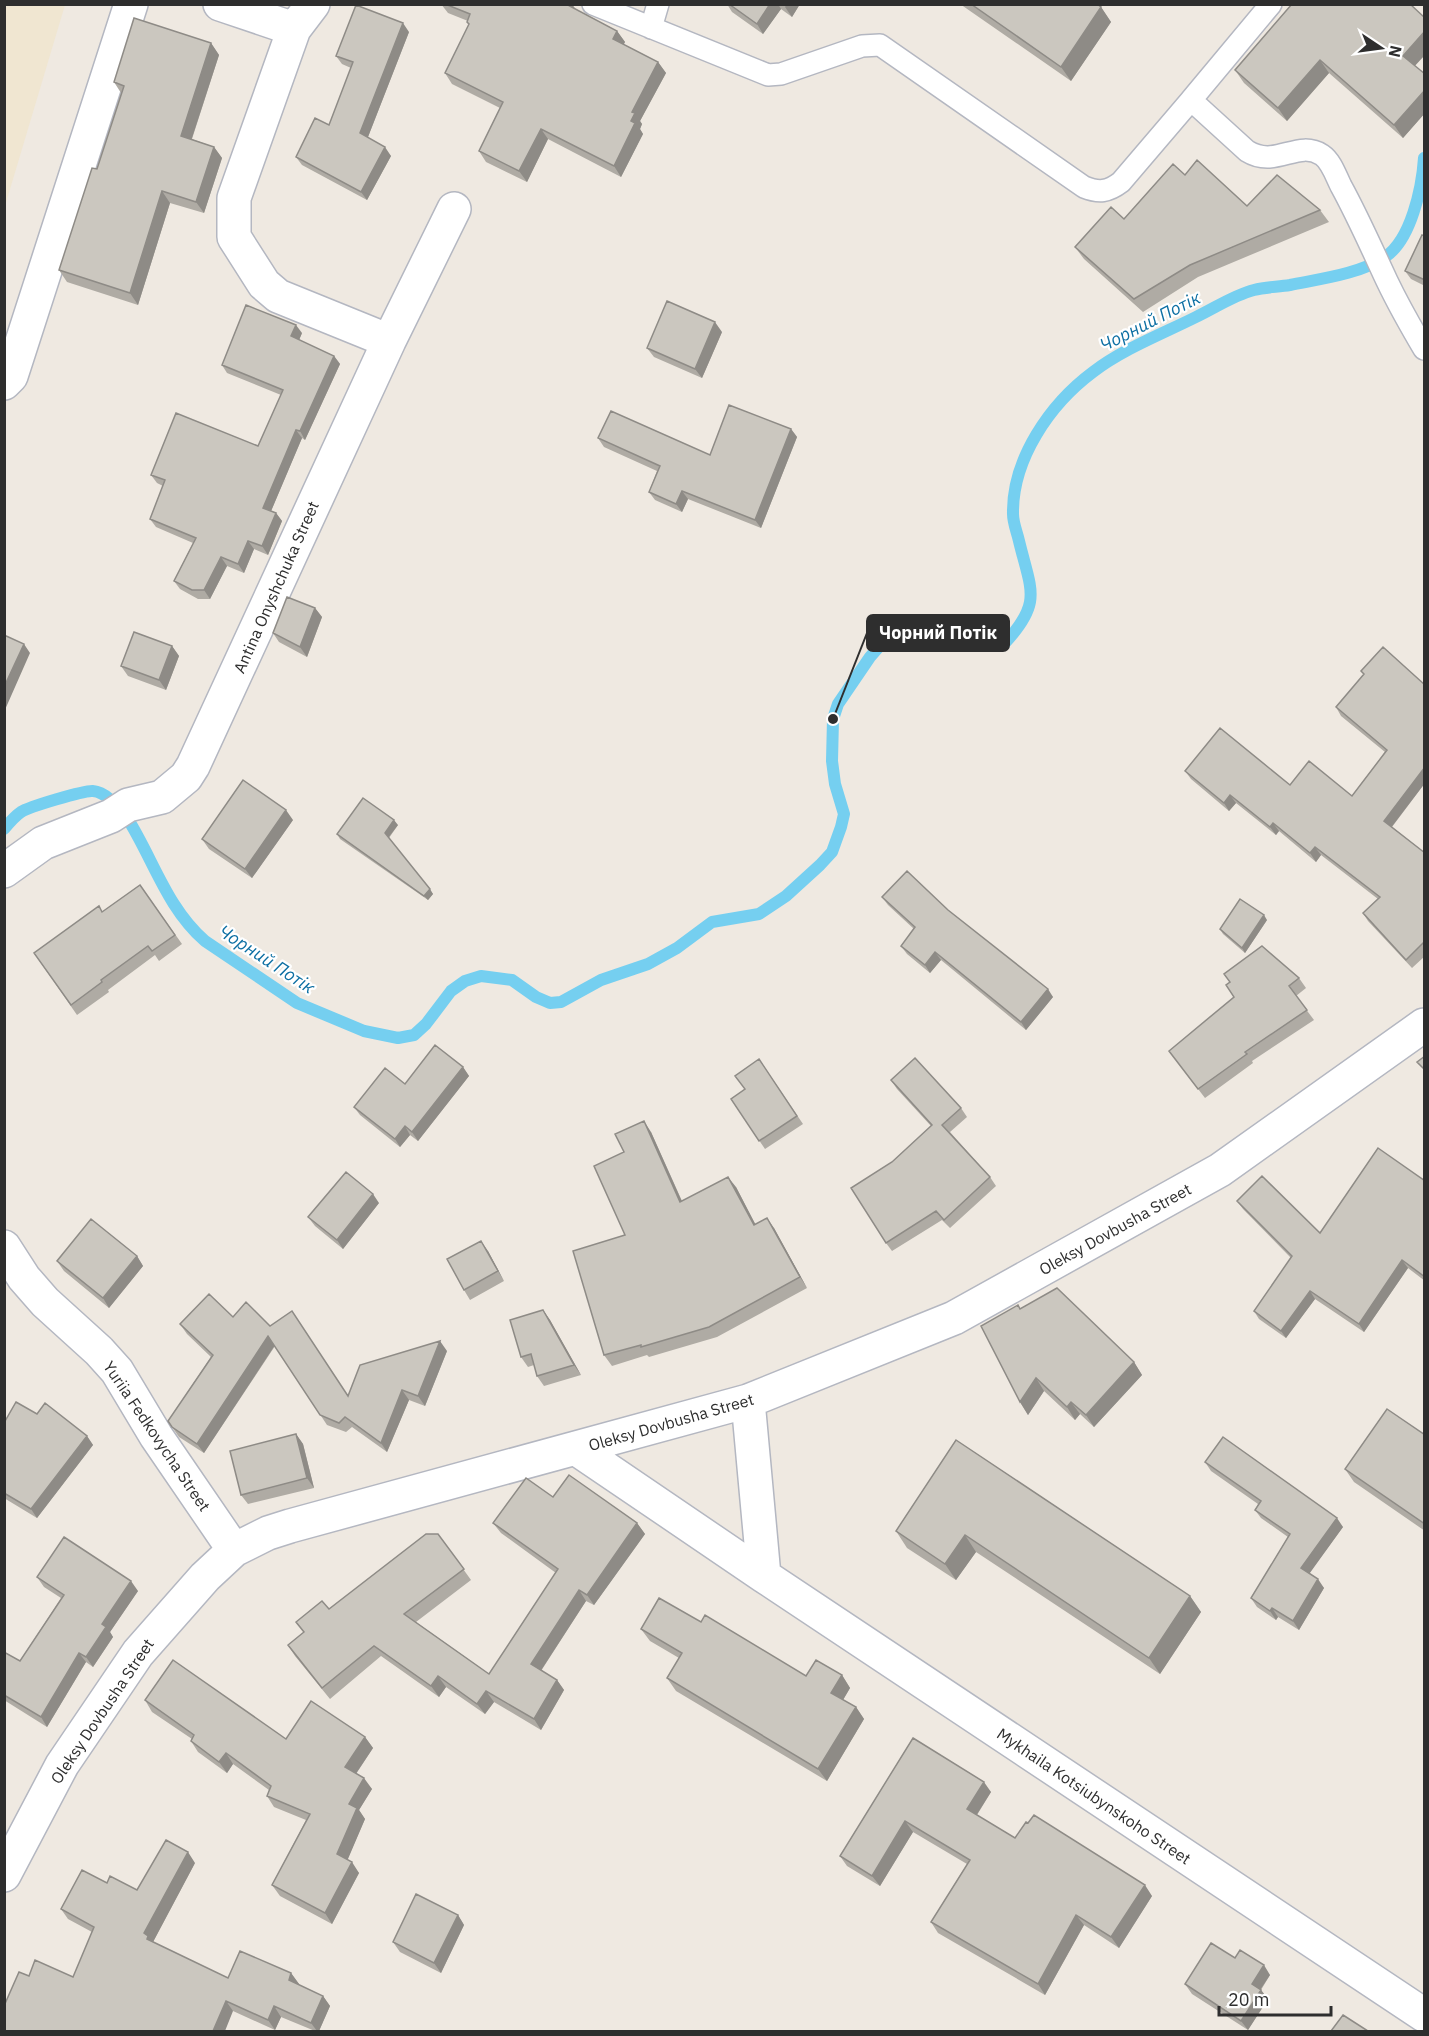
<svg xmlns="http://www.w3.org/2000/svg" width="1429" height="2036" font-family="'IBM Plex Sans',sans-serif">
<style>
.education{fill:#f0e6d1}
.lines{fill:none;stroke-linecap:round;stroke-linejoin:round}
.stream{stroke:#75cff0;stroke-width:12}
.service-casing{stroke:#b4b7c1;stroke-width:24}
.minor-casing{stroke:#b4b7c1;stroke-width:36}
.service{stroke:#fff;stroke-width:21}
.minor{stroke:#fff;stroke-width:33}
.wall{fill:#afaba4}
.shaded-wall{fill:#8e8b86}
.building{fill:#cbc7bf;stroke:#8e8b86;stroke-width:1.5}
.labels{text-anchor:middle;dominant-baseline:central;stroke-width:4.5;stroke-linejoin:round;paint-order:stroke}
.street-label{font-size:16px;fill:#2e2e2e;stroke:#fff}
.water-label{font-size:18px;font-style:italic;fill:#0d6fa3;stroke:#fff}
.leader{fill:none;stroke:#2e2e2e;stroke-width:2}
.callout-dot{fill:#2e2e2e;stroke:#fff;stroke-width:2}
.callout{fill:#2e2e2e;stroke:#2e2e2e;stroke-width:2}
.callout-label{font-size:18px;text-anchor:middle;font-weight:bold;fill:#fff}
</style>
<rect width="100%" height="100%" fill="#efe9e1"/>
<path class="education" d="M5,4L65,5L5,206L4,5Z"/>
<g class="lines">
<path class="stream" d="M4,829C9,823 15,816 21,812C28,807 85,790 93,791C106,792 118,807 126,816C153,858 166,907 205,941L297,1003L364,1031L398,1038L414,1035L426,1024L451,991L465,981L481,976L512,980L536,997L550,1003L561,1002L601,980L648,964L677,948L712,922L759,914L786,896L820,865L832,852L841,827L844,814L835,784L832,761L833,719L838,704L870,657L884,641L915,629L926,628L973,646L1004,644C1043,602 1031,591 1019,541C1017,532 1013,523 1013,514C1012,459 1050,404 1093,372C1123,349 1162,334 1196,317C1215,308 1234,295 1254,290C1265,287 1278,287 1290,285C1319,279 1360,274 1385,257C1411,240 1422,188 1424,158"/>
<g class="service-casing">
<path id="service" d="M593,4L768,75L781,74L862,46L880,45L1084,187C1099,193 1108,192 1121,182L1191,100L1247,151C1276,169 1297,139 1322,155C1331,161 1336,176 1341,186C1358,217 1372,249 1387,281C1398,304 1411,327 1424,349
M651,28L658,4
M1191,100L1271,4"/>
</g>
<g class="minor-casing">
<path id="minor" d="M220,4L294,29L313,4
M294,29L234,198V237L264,284L278,296L389,341
M4,383L11,376L131,4
M4,871L43,843L111,816L128,805L162,797L186,777L193,766L389,341L454,209
M4,1247L24,1278L45,1302L99,1351L117,1371L156,1436L234,1550
M748,1401L764,1576
M577,1449L764,1576L1424,2015
M4,1875L62,1765L138,1653L205,1577L234,1550L268,1533L290,1526L748,1401L954,1318L1220,1170L1424,1025"/>
</g>
<use href="#service" class="service"/>
<use href="#minor" class="minor"/>
</g>
<path class="wall" d="M441,4H572L575,10L617,31L625,42L623,44L658,62L666,73L640,121L642,124L640,129L643,134L621,177L548,139L527,182L486,162L479,151L500,108L452,84L445,73L469,25L467,22L468,21L448,13Z
M727,4H800L792,17L781,9L763,34L732,12Z
M960,4H1097L1101,7L1111,22L1071,81Z
M1292,4L1415,66L1425,74V113L1403,138L1329,73L1287,121L1244,83L1235,70Z
M409,32L368,137L391,156L367,200L302,165L296,157L329,125L351,68L342,64L336,56Z
M211,43L219,55L192,139L214,147L222,158L204,213L170,203L138,305L67,282L59,270L97,169L121,93L114,82Z
M1185,175L1247,206L1320,210L1329,222L1198,277L1143,312L1084,259L1075,247L1124,219Z
M1425,236V286L1411,279L1405,271Z
M722,332L702,378L654,357L647,348Z
M302,333L299,340L334,356L340,364L305,440L302,438L271,511L276,513L282,521L268,555L254,549L244,573L227,566L210,599H198L180,589L174,581L193,543L156,527L150,519L163,486L157,483L151,475L258,446L281,395L227,373L222,365Z
M791,429L797,437L761,528L688,499L682,512L655,500L649,492L657,471L604,447L598,438L710,455Z
M315,608L322,617L307,657L279,642L273,633Z
M172,646L179,656L166,690L128,676L121,666Z
M1361,671L1425,685V783L1392,827L1425,853V956L1412,968L1368,921L1363,913L1378,899L1321,855L1316,862L1279,831L1276,835L1236,803L1229,811L1191,779L1185,771L1290,785L1352,796L1385,752L1341,716L1336,707L1364,675Z
M293,820L252,878L209,849L202,839Z
M398,825L389,838L433,894L428,900L340,839L337,834Z
M140,885L182,944L159,961L155,955L108,990L109,992L77,1015L34,953L102,912Z
M882,897L948,910L1053,997L1026,1030L941,960L930,973L907,954L901,946L914,929L888,905Z
M1267,920L1245,953L1223,934L1220,929Z
M1299,978L1306,988L1296,996L1314,1020L1252,1061L1253,1063L1205,1098L1169,1051Z
M759,1059L803,1124L765,1149L731,1099L745,1090Z
M463,1067L469,1076L418,1141L410,1135L400,1147L360,1115L354,1107L405,1084Z
M891,1080L961,1108L967,1117L950,1132L990,1177L996,1186L950,1228L942,1220L892,1251L886,1243L892,1162L931,1126L897,1089Z
M651,1132L682,1201L736,1187L755,1224L774,1228L807,1288L717,1337L649,1357L647,1355L612,1366L604,1355L625,1235L624,1152Z
M1425,1181V1281L1408,1268L1364,1332L1315,1299L1286,1338L1259,1319L1254,1311L1291,1258L1243,1209L1237,1201L1320,1233Z
M379,1203L343,1249L315,1226L308,1217Z
M488,1251L504,1281L470,1300L464,1290Z
M137,1256L143,1266L109,1308L64,1271L57,1261Z
M1020,1309L1134,1362L1142,1375L1094,1427L1080,1414L1075,1420L1044,1391L1028,1415L1020,1402Z
M543,1310L550,1320L581,1375L544,1386L537,1376L534,1365L528,1367L521,1357Z
M233,1317L270,1326L348,1395L447,1351L425,1406L409,1400L387,1452L352,1427L346,1432L327,1425L275,1346L204,1453L179,1437L168,1421L211,1357L187,1334L180,1324Z
M37,1414L87,1436L93,1445L37,1518L4,1498V1423Z
M296,1434L303,1444L314,1488L248,1504L241,1495Z
M1425,1435V1531L1354,1482L1345,1469Z
M956,1440L1190,1596L1201,1612L1160,1674L976,1552L956,1580L907,1548L896,1531Z
M1205,1462L1343,1527L1309,1573L1324,1588L1299,1630L1278,1617L1276,1620L1257,1607L1251,1598L1288,1537L1261,1518L1255,1510L1258,1504L1211,1471Z
M553,1497L637,1523L645,1534L594,1605L586,1601L541,1671L557,1680L564,1690L541,1730L494,1702L485,1714L446,1687L439,1697L381,1656L330,1699L295,1656L288,1645L304,1632L296,1622L329,1609L438,1534L471,1580L416,1622L489,1674L556,1573L501,1533L493,1523Z
M37,1577L138,1591L110,1632L113,1637L93,1667L86,1662L47,1727L4,1700V1652L20,1661L61,1598L44,1587Z
M701,1622L806,1676L842,1675L850,1688L843,1700L856,1707L864,1719L827,1781L676,1691L667,1678L679,1658L650,1641L641,1629Z
M145,1700L286,1739L365,1737L373,1748L356,1774L372,1789L359,1810L365,1819L347,1860L359,1873L332,1924L280,1896L272,1885L306,1820L274,1807L267,1796L269,1790L233,1764L227,1773L198,1752L191,1741L192,1739L152,1712Z
M913,1738L991,1792L977,1815L1015,1838L1152,1896L1119,1948L1084,1925L1045,1995L938,1933L931,1922L967,1864L913,1832L880,1886L847,1866L840,1856Z
M195,1863L153,1942L228,1978L291,1973L299,1984L298,1985L323,1996L330,2006L319,2031H315L281,2017L275,2030L233,2011L29,1976L73,1977L92,1932L68,1919L61,1909L107,1883L137,1890Z
M458,1915L464,1925L441,1973L400,1952L393,1942Z
M1235,1958L1270,1975L1261,1990L1268,1999L1248,2030L1192,1994L1185,1984Z"/>
<path class="shaded-wall" d="M566,4H572L576,10L573,16Z
M770,4H778L781,9L763,34L757,24Z
M787,4H800L792,17L785,7Z
M1101,7L1111,22L1071,81L1061,67Z
M403,23L409,32L366,142L360,133Z
M617,31L625,42L621,50L613,39Z
M1425,31V55L1412,69L1403,56Z
M211,43L219,55L189,147L181,136Z
M1320,60L1329,73L1287,121L1278,108Z
M658,62L666,73L640,121L642,124L640,129L643,134L621,177L614,166L631,121L632,112Z
M1425,90V113L1403,138L1394,125Z
M541,129L548,139L527,182L519,171Z
M214,147L222,158L204,213L196,202Z
M385,147L391,156L367,200L361,192Z
M162,191L170,203L138,305L130,293Z
M715,322L722,332L702,378L695,369Z
M296,325L302,333L297,345L291,336Z
M334,356L340,364L305,440L300,431Z
M791,429L797,437L761,528L755,520Z
M296,430L302,438L269,516L263,508Z
M682,491L688,499L682,512L676,504Z
M276,513L282,521L268,555L262,546Z
M248,541L254,549L244,573L238,564Z
M221,557L227,566L210,599L204,590Z
M315,608L322,617L307,657L300,647Z
M24,644L30,653L4,712V687Z
M172,646L179,656L166,690L159,680Z
M1425,767V783L1390,829L1384,821Z
M1230,795L1236,803L1229,811L1224,803Z
M286,810L293,820L252,878L245,869Z
M394,820L398,825L388,838L385,833Z
M1273,823L1279,831L1276,835L1270,827Z
M1315,847L1321,855L1316,862L1310,853Z
M430,889L433,894L428,900L424,896Z
M1264,915L1267,920L1245,953L1242,948Z
M935,952L941,960L930,973L925,965Z
M1048,989L1053,997L1026,1030L1021,1022Z
M463,1067L469,1076L418,1141L412,1132Z
M644,1121L651,1132L687,1213L680,1202Z
M405,1126L410,1135L400,1147L395,1139Z
M728,1177L736,1187L761,1235L754,1225Z
M373,1194L379,1203L343,1249L337,1240Z
M767,1218L774,1228L807,1288L800,1277Z
M481,1241L488,1251L504,1281L498,1271Z
M137,1256L143,1266L109,1308L103,1298Z
M1402,1260L1408,1268L1364,1332L1359,1324Z
M1310,1291L1315,1299L1286,1338L1281,1331Z
M543,1310L550,1320L581,1375L574,1365Z
M268,1336L275,1345L204,1453L197,1444Z
M440,1341L447,1351L425,1406L418,1396Z
M1134,1362L1142,1375L1094,1427L1086,1415Z
M1036,1378L1044,1391L1028,1415L1020,1402Z
M402,1390L409,1400L387,1452L381,1443Z
M1071,1402L1080,1414L1075,1420L1067,1407Z
M296,1434L303,1444L314,1488L307,1478Z
M87,1436L93,1445L37,1518L31,1509Z
M1337,1518L1343,1527L1307,1577L1301,1568Z
M637,1523L645,1534L594,1605L587,1595Z
M965,1535L976,1552L956,1580L945,1564Z
M1318,1579L1324,1588L1299,1630L1293,1621Z
M131,1581L138,1591L110,1632L113,1637L93,1667L86,1657L102,1624Z
M579,1590L586,1601L538,1675L531,1664Z
M1190,1596L1201,1612L1160,1674L1149,1658Z
M1272,1608L1278,1617L1276,1620L1270,1611Z
M79,1653L86,1662L47,1727L41,1717Z
M842,1675L850,1688L840,1705L831,1693Z
M438,1676L446,1687L439,1697L431,1686Z
M557,1680L564,1690L541,1730L534,1719Z
M486,1691L494,1702L485,1714L477,1704Z
M856,1707L864,1719L827,1781L818,1769Z
M365,1737L373,1748L353,1778L345,1767Z
M226,1753L233,1764L227,1773L219,1762Z
M364,1778L372,1789L359,1810L365,1819L345,1866L337,1854L349,1804Z
M984,1782L991,1792L974,1819L967,1809Z
M905,1821L913,1832L880,1886L872,1876Z
M188,1852L195,1863L153,1942L147,1939L144,1933Z
M352,1862L359,1873L332,1924L325,1913Z
M1145,1885L1152,1896L1119,1948L1111,1937Z
M458,1915L464,1925L441,1973L434,1963Z
M1076,1915L1084,1925L1045,1995L1038,1984Z
M1264,1965L1270,1975L1258,1993L1252,1984Z
M291,1973L299,1984L296,1991L289,1980Z
M1261,1990L1268,1999L1248,2030L1241,2021Z
M323,1996L330,2006L319,2031H317L311,2023Z
M226,2001L233,2011L225,2031H213Z
M274,2006L281,2017L275,2030L268,2020Z"/>
<path class="building" d="M445,4H566L617,31L613,39L658,62L632,112L635,113L631,121L635,123L614,166L541,129L519,171L479,151L503,102L445,73L469,24L467,22L470,14Z
M729,4H770L757,24Z
M971,4H1097L1101,7L1061,67Z
M1292,4H1410L1425,18V31L1403,56L1425,74V90L1394,125L1320,60L1278,108L1235,70Z
M356,5L403,23L360,133L385,147L361,192L296,157L315,118L329,125L353,62L336,56Z
M134,18L211,43L181,136L214,147L196,202L162,191L130,293L59,270L92,168L97,169L124,86L114,82Z
M1197,160L1247,206L1277,175L1320,210L1190,265L1134,299L1075,247L1111,207L1124,219L1173,164L1185,175Z
M1422,235L1425,236V280L1405,271Z
M667,301L715,322L695,369L647,348Z
M246,305L296,325L291,336L334,356L300,431L296,430L263,508L276,513L262,546L248,541L238,564L221,557L204,590H192L174,581L196,538L150,519L165,480L151,475L176,413L258,446L283,390L222,365Z
M729,405L791,429L755,520L682,491L676,504L649,492L660,466L598,438L611,411L710,455Z
M287,597L315,608L300,647L273,633Z
M134,632L172,646L159,680L121,666Z
M4,635L24,644L4,687Z
M1383,647L1425,685V767L1384,821L1425,853V945L1423,943L1406,960L1363,913L1380,897L1315,847L1310,853L1273,823L1270,827L1230,795L1224,803L1185,771L1220,728L1290,785L1309,761L1352,796L1387,750L1336,707L1364,674L1361,671Z
M243,780L286,810L245,869L202,839Z
M363,798L394,820L385,833L430,889L424,896L337,834Z
M907,871L948,910L1048,989L1021,1022L935,952L925,965L901,946L915,927L882,897Z
M140,885L175,935L152,951L148,946L101,980L102,982L71,1005L34,953L99,906L102,912Z
M1240,899L1264,915L1242,948L1220,929Z
M1262,946L1299,978L1289,986L1307,1010L1245,1052L1247,1054L1198,1089L1169,1051L1234,997L1226,985L1230,982L1224,974Z
M435,1045L463,1067L412,1132L405,1126L395,1139L354,1107L385,1068L405,1084Z
M1425,1056V1070L1417,1062Z
M915,1058L961,1108L942,1125L990,1177L944,1220L936,1211L886,1243L851,1188L892,1162L932,1125L891,1080Z
M759,1059L797,1116L759,1141L731,1099L745,1089L735,1076Z
M644,1121L680,1202L728,1177L754,1225L767,1218L800,1277L709,1327L641,1347V1345L604,1355L573,1251L625,1235L594,1166L624,1152L615,1134Z
M1378,1148L1425,1181V1277L1402,1260L1359,1324L1310,1291L1281,1331L1254,1311L1292,1256L1237,1201L1262,1176L1320,1233Z
M346,1172L373,1194L337,1240L308,1217Z
M91,1219L137,1256L103,1298L57,1261Z
M481,1241L498,1271L464,1290L447,1259Z
M1057,1288L1134,1362L1086,1415L1071,1402L1067,1407L1036,1378L1020,1402L981,1326L1018,1305L1020,1309Z
M209,1294L233,1317L246,1302L270,1326L292,1311L348,1396L360,1365L440,1341L418,1396L402,1390L381,1443L345,1417L339,1423L320,1415L268,1336L197,1444L172,1427L168,1421L213,1355L180,1324Z
M543,1310L574,1365L537,1376L531,1354L521,1357L510,1320Z
M16,1402L37,1414L45,1403L87,1436L31,1509L4,1493V1423Z
M1387,1409L1425,1435V1524L1345,1469Z
M296,1434L307,1478L241,1495L230,1451Z
M1223,1437L1337,1518L1301,1568L1318,1579L1293,1621L1272,1608L1270,1611L1251,1598L1290,1534L1255,1510L1261,1501L1205,1462Z
M956,1440L1190,1596L1149,1658L965,1535L945,1564L896,1531Z
M569,1475L637,1523L587,1595L579,1590L531,1664L557,1680L534,1719L486,1691L477,1704L438,1676L431,1686L374,1646L322,1688L288,1645L304,1632L296,1622L322,1601L329,1609L426,1534H438L464,1569L404,1614L489,1674L558,1569L493,1523L526,1478L553,1497Z
M64,1537L131,1581L102,1624L106,1627L86,1657L79,1653L41,1717L4,1695V1652L20,1661L64,1595L37,1577Z
M659,1598L701,1622L705,1615L806,1676L816,1660L842,1675L831,1693L856,1707L818,1769L667,1678L682,1653L641,1629Z
M173,1660L286,1739L311,1701L365,1737L345,1767L364,1778L349,1804L357,1808L337,1854L352,1862L325,1913L272,1885L310,1814L267,1796L271,1786L226,1753L219,1762L191,1741L194,1735L145,1700Z
M913,1738L984,1782L967,1809L1015,1838L1026,1822L1028,1823L1034,1815L1145,1885L1111,1937L1076,1915L1038,1984L931,1922L970,1860L905,1821L872,1876L840,1856Z
M166,1840L188,1852L144,1933L148,1936L147,1939L228,1978L240,1951L291,1973L289,1980L323,1996L311,2023L274,2006L268,2020L226,2001L213,2031H4V2006L19,1972L29,1976L35,1960L73,1977L94,1927L61,1909L82,1870L107,1883L110,1876L137,1890Z
M416,1894L458,1915L434,1963L393,1942Z
M1211,1943L1235,1958L1240,1950L1264,1965L1252,1984L1261,1990L1241,2021L1185,1984Z
M1343,2015L1368,2031H1331Z"/>
<g class="labels">
<g class="street-label">
<text transform="translate(276 587) rotate(-66)">Antina Onyshchuka Street</text>
<text transform="translate(1115 1229) rotate(-29)">Oleksy Dovbusha Street</text>
<text transform="translate(671 1422) rotate(-16)">Oleksy Dovbusha Street</text>
<text transform="translate(157 1436) rotate(56)">Yuriia Fedkovycha Street</text>
<text transform="translate(102 1711) rotate(-56)">Oleksy Dovbusha Street</text>
<text transform="translate(1094 1796) rotate(34)">Mykhaila Kotsiubynskoho Street</text>
</g>
<g class="water-label">
<text transform="translate(1150 321) rotate(-27)">Чорний Потік</text>
<text transform="translate(267 959) rotate(33)">Чорний Потік</text>
</g>
</g>
<path class="leader" d="M833 719L867 633"/>
<circle class="callout-dot" cx="833" cy="719" r="6"/>
<rect class="callout" x="867" y="615" width="142" height="36" rx="6"/>
<g class="callout-label">
<text x="938" y="639">Чорний Потік</text>
</g>
<rect width="1429" height="2036" fill="none" stroke="#2e2e2e" stroke-width="12"/>
<g transform="translate(1381 48) rotate(103)" stroke="#ffffff" stroke-width="4.5" paint-order="stroke">
<path d="M0-4.5L10 22L0 15L-10 22Z" fill="#2e2e2e"/>
<text y="-9" font-size="16" font-weight="bold" text-anchor="middle" fill="#2e2e2e">N</text>
</g>
<path d="M1219 2006v9h112v-9" fill="none" stroke="#2e2e2e" stroke-width="3"/>
<text x="1228" y="2006" font-size="18" fill="#2e2e2e" stroke="#ffffff" stroke-width="4.5" paint-order="stroke">20 m</text>
</svg>
